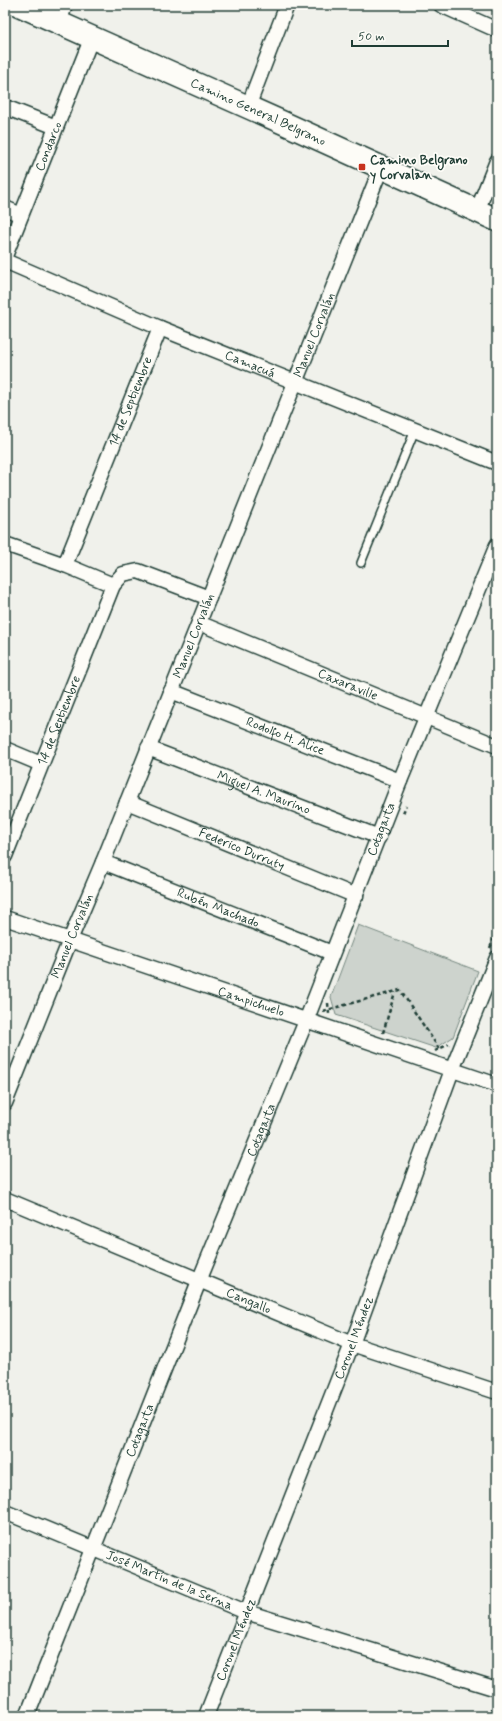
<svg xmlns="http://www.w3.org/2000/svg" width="502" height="1721" font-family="Mynerve,sans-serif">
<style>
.green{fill:#cdd3cd;stroke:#768880}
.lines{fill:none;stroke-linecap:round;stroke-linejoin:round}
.service-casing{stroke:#1f3d34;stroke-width:10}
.minor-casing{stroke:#1f3d34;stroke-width:17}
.primary-casing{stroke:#1f3d34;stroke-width:25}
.path{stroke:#1f3d34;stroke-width:2.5;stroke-dasharray:4 3;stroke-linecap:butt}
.service{stroke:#fdfcf7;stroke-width:7}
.minor{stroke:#fdfcf7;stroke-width:14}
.primary{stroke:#fdfcf7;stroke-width:22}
.poi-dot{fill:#c8321e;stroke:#fdfcf7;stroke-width:1.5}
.labels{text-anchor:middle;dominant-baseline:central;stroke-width:3.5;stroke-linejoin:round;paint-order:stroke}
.street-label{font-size:13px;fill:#1f3d34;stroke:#fdfcf7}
.poi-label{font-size:13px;font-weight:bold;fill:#1f3d34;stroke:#fdfcf7;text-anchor:start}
</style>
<rect width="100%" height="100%" fill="#f0f1eb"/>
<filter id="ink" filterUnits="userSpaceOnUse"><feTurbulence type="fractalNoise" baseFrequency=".025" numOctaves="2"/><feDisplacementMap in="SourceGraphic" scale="8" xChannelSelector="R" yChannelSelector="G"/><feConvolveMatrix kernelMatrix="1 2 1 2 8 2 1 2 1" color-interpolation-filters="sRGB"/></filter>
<g filter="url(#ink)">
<path class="green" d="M358,925L478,971L453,1037L436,1048L336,1015L331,997Z"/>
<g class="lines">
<g class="service-casing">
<path id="service" d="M361,563L415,430"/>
</g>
<g class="minor-casing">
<g id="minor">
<path d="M441,5L497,30"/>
<path d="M59,23L65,5"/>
<path d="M5,107L56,127"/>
<path d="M248,107L287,5"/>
<path d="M5,208L21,215"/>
<path d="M477,211L497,161"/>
<path id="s1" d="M5,256L92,37"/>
<path id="s2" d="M5,261L160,328L497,463"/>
<path d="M5,544L65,565L113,585L123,574L138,571L209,598"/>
<path id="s3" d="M65,565L160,328"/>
<path id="s4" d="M199,623L497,746"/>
<path id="s5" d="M171,691L400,781"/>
<path id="s6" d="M148,748L379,837"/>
<path d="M5,749L41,764"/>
<path id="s7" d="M127,802L356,896"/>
<path id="s8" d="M5,856L113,585"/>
<path id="s9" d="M103,862L332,953"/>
<path id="s10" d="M5,918L497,1085"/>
<path id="s11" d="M5,1103L70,940L103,862L381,168"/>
<path id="s12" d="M5,1199L352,1344L497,1392"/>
<path id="s13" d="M5,1512L246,1612L497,1689"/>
<path id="s14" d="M27,1716L199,1281L306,1021L400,781L497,545"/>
<path id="s15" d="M206,1716L352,1344L452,1070L497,958"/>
<path d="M496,1716L497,1715"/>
</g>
</g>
<g class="primary-casing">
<g id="primary">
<path id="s16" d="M19,5L277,120L497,220"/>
</g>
</g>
<path class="path" d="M403,813L406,806
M490,948L497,931
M328,1003L329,1014
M323,1011L400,990L440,1050
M383,1033L395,992
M435,1051L449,1044"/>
<use href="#service" class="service"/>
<use href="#minor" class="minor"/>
<use href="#primary" class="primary"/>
</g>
</g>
<rect class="poi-dot" x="358" y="163" width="8" height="8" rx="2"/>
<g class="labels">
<g class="street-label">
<text stroke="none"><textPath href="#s16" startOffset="262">Camino General Belgrano</textPath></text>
<text stroke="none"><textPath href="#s1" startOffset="118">Condarco</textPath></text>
<text stroke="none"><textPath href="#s11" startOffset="828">Manuel Corvalán</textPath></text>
<text stroke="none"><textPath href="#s2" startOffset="266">Camacuá</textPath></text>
<text stroke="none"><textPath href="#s3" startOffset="176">14 de Septiembre</textPath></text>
<text stroke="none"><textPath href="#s11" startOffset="504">Manuel Corvalán</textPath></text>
<text stroke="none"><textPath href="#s4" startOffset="161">Caxaraville</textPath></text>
<text stroke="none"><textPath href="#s8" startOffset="146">14 de Septiembre</textPath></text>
<text stroke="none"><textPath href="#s5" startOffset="123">Rodolfo H. Alice</textPath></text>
<text stroke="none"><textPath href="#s6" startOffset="124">Miguel A. Maurino</textPath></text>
<text stroke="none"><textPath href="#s14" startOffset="955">Cotagaita</textPath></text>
<text stroke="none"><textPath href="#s7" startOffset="124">Federico Durruty</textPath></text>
<text stroke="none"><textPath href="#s9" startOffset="124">Rubén Machado</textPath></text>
<text stroke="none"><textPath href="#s11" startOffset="180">Manuel Corvalán</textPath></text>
<text stroke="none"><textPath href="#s10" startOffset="260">Campichuelo</textPath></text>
<text stroke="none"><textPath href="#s14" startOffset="631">Cotagaita</textPath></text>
<text stroke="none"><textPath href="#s12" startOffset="264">Cangallo</textPath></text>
<text stroke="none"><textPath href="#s15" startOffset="406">Coronel Méndez</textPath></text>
<text stroke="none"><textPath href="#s14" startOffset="307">Cotagaita</textPath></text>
<text stroke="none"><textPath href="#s13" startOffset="178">José Martín de la Serna</textPath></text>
<text stroke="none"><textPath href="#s15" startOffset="82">Coronel Méndez</textPath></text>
</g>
<g class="poi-label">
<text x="370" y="160">Camino Belgrano<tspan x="370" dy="15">y Corvalan</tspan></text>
</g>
</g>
<rect width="502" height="1721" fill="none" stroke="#fdfcf7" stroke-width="20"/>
<rect x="10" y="10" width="482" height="1701" fill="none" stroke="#1f3d34" stroke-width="1.5" filter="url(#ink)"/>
<path d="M352 40v6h96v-6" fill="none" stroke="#1f3d34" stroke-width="2"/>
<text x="358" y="40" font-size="12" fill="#1f3d34" stroke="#fdfcf7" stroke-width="3" paint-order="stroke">50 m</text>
</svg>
